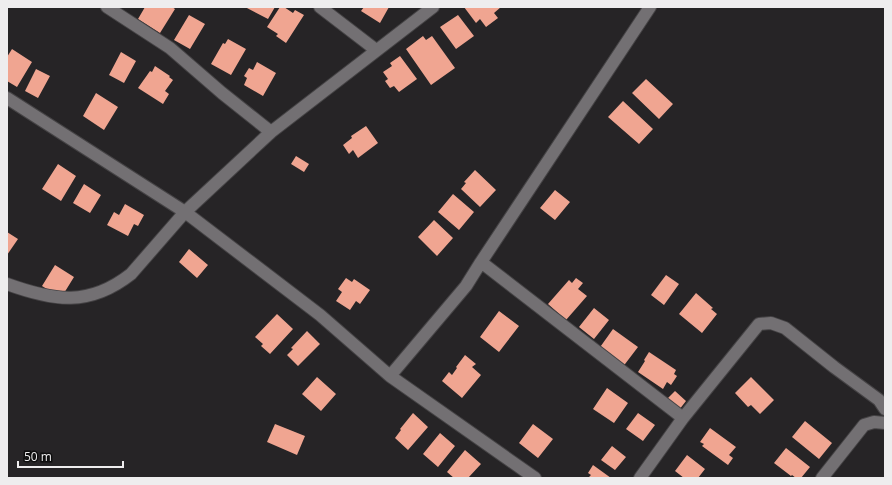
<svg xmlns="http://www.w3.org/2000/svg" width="892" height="485" font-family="'Open Sans',sans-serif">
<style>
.building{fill:#f0a591}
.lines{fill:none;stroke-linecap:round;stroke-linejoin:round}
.minor-casing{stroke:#454345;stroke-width:14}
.minor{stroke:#737073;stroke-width:12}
</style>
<rect width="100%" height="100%" fill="#262426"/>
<path class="building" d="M145,7H172L175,9L160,33L138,19Z
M245,7H275L268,19Z
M280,7H284L293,13L295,10L304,15L286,43L276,36L278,34L267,27Z
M364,7H389L380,23L361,11Z
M464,7H501L494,13L498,18L486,27L480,19L476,23Z
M189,15L205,24L190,49L174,40Z
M458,15L474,36L456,49L440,27Z
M423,36L426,40L432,36L455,68L431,85L406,49Z
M228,39L246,49L231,75L211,64L223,43L225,44Z
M12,49L32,62L17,87L7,81V57Z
M121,52L136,61L124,83L109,75Z
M400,56L417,79L399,92L394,86L390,88L385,81L388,79L383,72L392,66L390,63Z
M257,62L276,73L263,96L244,85L247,78L244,76L249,68L253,70Z
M155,66L170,76L169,77L173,80L165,91L169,94L163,104L138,88L150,71L152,72Z
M36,69L50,76L38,98L25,91Z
M646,79L673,104L659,119L632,93Z
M96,93L118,107L104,130L83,116Z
M623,101L653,129L639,144L608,117Z
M366,126L378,143L358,158L353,150L349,154L343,145L352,138L351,136Z
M296,156L309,164L304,172L291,164Z
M58,164L76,176L61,201L42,189Z
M475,170L496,190L480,207L461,189L466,183L464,182Z
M84,184L101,195L90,213L73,203Z
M555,190L570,202L555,220L540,208Z
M453,194L474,212L459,230L438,212Z
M125,204L144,215L138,226L134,224L128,236L107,225L114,212L119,215Z
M434,220L453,238L437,256L418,237Z
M7,232L18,239L7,255Z
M189,249L208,265L197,278L179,262Z
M55,265L74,277L61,298L42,286Z
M666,275L679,284L664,305L651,295Z
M346,278L352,282L354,279L370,290L360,304L356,301L350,310L336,301L342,292L338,289Z
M576,278L583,283L578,289L587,296L566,320L548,304L569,280L572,283Z
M696,293L713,308L711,309L717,314L702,333L679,314Z
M594,308L609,320L594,339L579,327Z
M499,311L519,326L499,352L480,337Z
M277,314L293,329L270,354L261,346L263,344L255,337Z
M613,329L638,347L622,368L598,350Z
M307,331L320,344L298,366L287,355L293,349L291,348Z
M649,352L676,370L674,374L677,376L671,385L667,382L663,389L638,372L645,361L644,360Z
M465,355L476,364L472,367L481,375L462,398L442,381L449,372L452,375L457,368L456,367Z
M317,377L336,394L321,411L302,394Z
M751,377L774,400L760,414L751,405L748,407L735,393Z
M607,388L628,403L614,423L593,409Z
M675,391L686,401L679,410L667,399Z
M413,413L428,427L408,450L395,438L401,430L400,429Z
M638,413L655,425L643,441L626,429Z
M805,421L832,443L819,459L792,437Z
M275,424L305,436L297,455L267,442Z
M533,424L553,439L538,458L519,443Z
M710,428L736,447L729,455L733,458L728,465L702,446L704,444L700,442Z
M440,433L455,446L438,467L423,454Z
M612,446L626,457L615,470L601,460Z
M786,448L810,467L801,478H796L792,475L791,476L774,463Z
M465,450L481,464L468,478H454L447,472Z
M687,455L705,469L698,478H684L675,471Z
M593,465L611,478H588L591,475L588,473Z"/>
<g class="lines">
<g class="minor-casing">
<path id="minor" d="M107,7L170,48L222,93L271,132
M320,7L376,50
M7,98L185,212L320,315L390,376L466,286L481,262L683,418
M481,262L650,7
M7,284C54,301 89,307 131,274L185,212L271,132L433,7
M390,376L535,478
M640,478L683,418L759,324L771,323L785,328L834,367L879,400L885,409
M822,478L864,425L874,422L885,423"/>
</g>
<use href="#minor" class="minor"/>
</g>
<rect width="892" height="485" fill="none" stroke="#eeedee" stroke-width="16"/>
<path d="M18 461v6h105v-6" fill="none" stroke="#eeedee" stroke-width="2"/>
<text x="24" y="461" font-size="12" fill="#eeedee" stroke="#0e0e0e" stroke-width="3" paint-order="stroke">50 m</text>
</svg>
